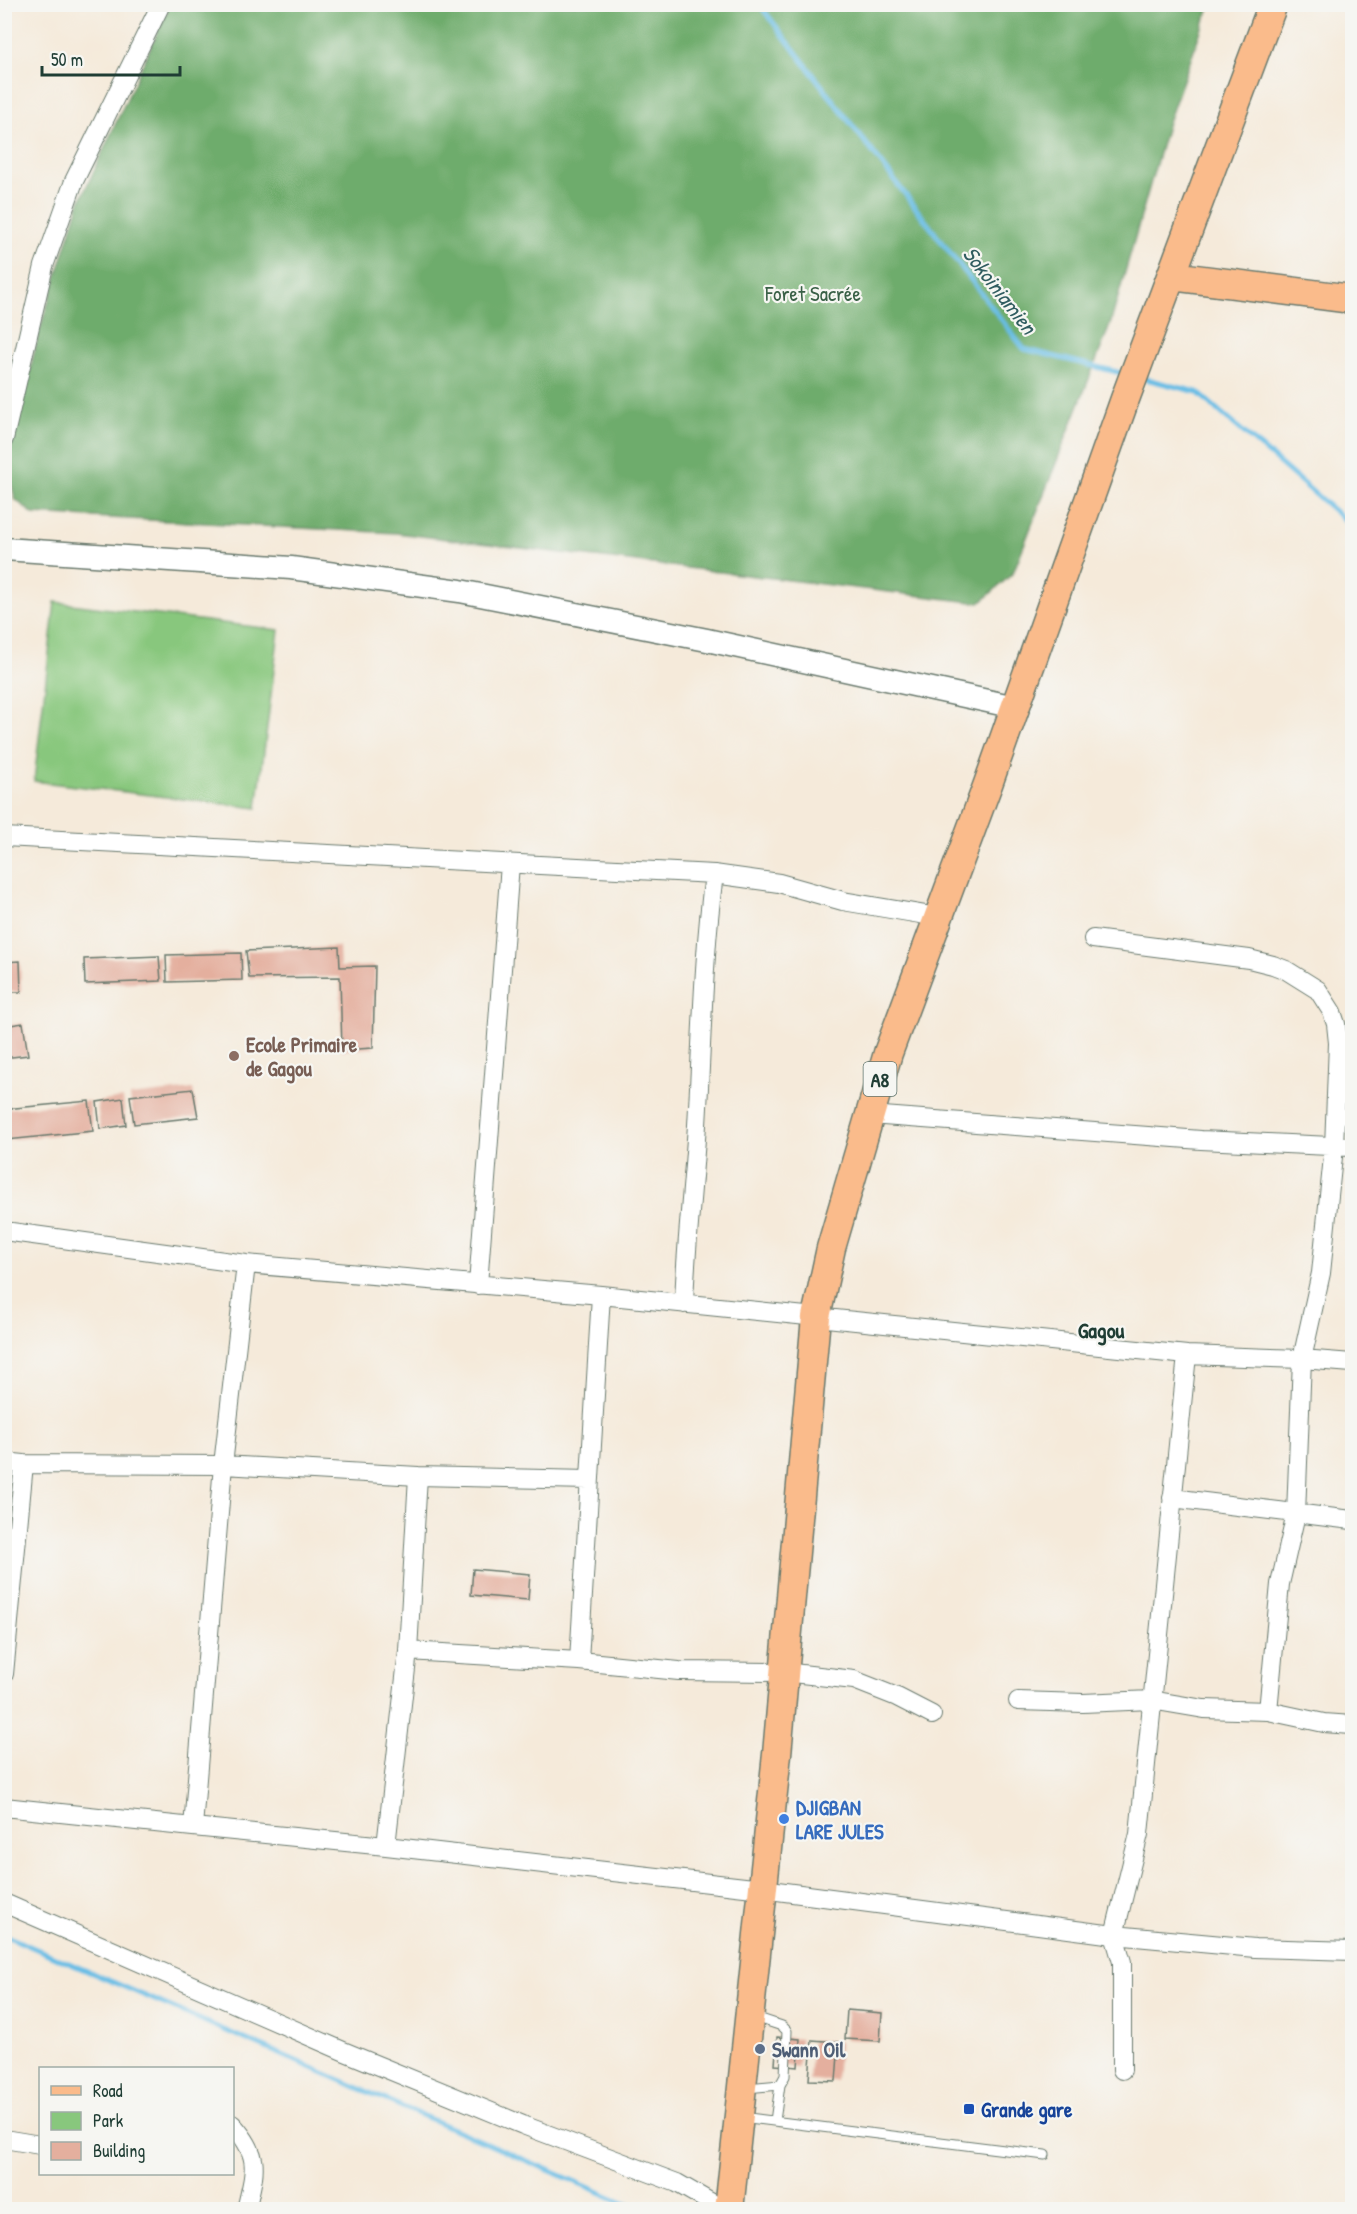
<svg xmlns="http://www.w3.org/2000/svg" width="1357" height="2214" font-family="'Patrick Hand',sans-serif">
<style>
.green{fill:#88c77d;stroke:#548258;stroke-width:1.5}
.forest{fill:#6eac6c;stroke:#467450;stroke-width:1.5}
.lines{fill:none;stroke-linecap:round;stroke-linejoin:round}
.stream{stroke:#68bde5;stroke-width:5}
.building{fill:#e4af9e}
.service-casing{stroke:#6a7a6e;stroke-width:11}
.minor-casing{stroke:#6a7a6e;stroke-width:20}
.tertiary-casing{stroke:#6a7a6e;stroke-width:25}
.primary-casing{stroke:#6a7a6e;stroke-width:31}
.service{stroke:#fff;stroke-width:9}
.minor{stroke:#fff;stroke-width:18}
.tertiary{stroke:#fff;stroke-width:22}
.primary{stroke:#fabb8b;stroke-width:28}
.education-dot{fill:#8d6e63;stroke:#f6f6f2;stroke-width:2}
.shop-dot{fill:#3f7fe0;stroke:#f6f6f2;stroke-width:2}
.service-dot{fill:#5c6f8a;stroke:#f6f6f2;stroke-width:2}
.transit-dot{fill:#1a4fb4;stroke:#f6f6f2;stroke-width:2}
.labels{text-anchor:middle;dominant-baseline:central;stroke-width:4.5;stroke-linejoin:round;paint-order:stroke}
.shield{fill:#f6f6f2;stroke:#60746d;stroke-width:1.5}
.shield-label{font-size:20px;font-weight:bold;fill:#1f3d34}
.park-label{font-size:21px;fill:#396046;stroke:#f6f6f2}
.education-label{font-size:21px;font-weight:bold;fill:#785e54;stroke:#f6f6f2;text-anchor:start}
.shop-label{font-size:21px;font-weight:bold;fill:#366cbe;stroke:#f6f6f2;text-anchor:start}
.service-label{font-size:21px;font-weight:bold;fill:#4e5e75;stroke:#f6f6f2;text-anchor:start}
.transit-label{font-size:21px;font-weight:bold;fill:#164399;stroke:#f6f6f2;text-anchor:start}
.water-label{font-size:22px;font-style:italic;fill:#315d60;stroke:#f6f6f2}
.neighbourhood-label{font-size:22px;font-weight:bold;fill:#1f3d34;stroke:#f6f6f2}
</style>
<rect width="100%" height="100%" fill="#f6f6f2"/>
<filter id="ink" filterUnits="userSpaceOnUse"><feTurbulence type="fractalNoise" baseFrequency=".0167" numOctaves="2"/><feDisplacementMap in="SourceGraphic" scale="12" xChannelSelector="R" yChannelSelector="G"/><feConvolveMatrix kernelMatrix="1 2 1 2 8 2 1 2 1" color-interpolation-filters="sRGB"/></filter>
<filter id="wash" filterUnits="userSpaceOnUse"><feTurbulence type="fractalNoise" baseFrequency=".008" numOctaves="4" result="noise"/><feDisplacementMap in="SourceGraphic" scale="24" xChannelSelector="R" yChannelSelector="G"/><feGaussianBlur stdDeviation="1.35" result="paint"/><feColorMatrix in="noise" values="0 0 0 0 0 0 0 0 0 0 0 0 0 0 0 0 0 1.4 0 .05"/><feComposite in="paint" operator="in"/></filter>
<g filter="url(#wash)">
<rect width="100%" height="100%" fill="#f5eada"/>
<path class="green" d="M55,602L279,630L257,808L34,781Z"/>
<path class="forest" d="M170,5H1210L1168,122L1110,325L1013,573L980,603L396,533L33,514L15,499L7,464L40,329L80,201Z"/>
<g class="lines">
<path class="stream" d="M759,4L1024,349L1125,374
M1142,378L1197,392L1352,526
M4,1935L641,2210"/>
</g>
<g id="blocks">
<path class="building" d="M339,947L340,967L375,966L373,1048L342,1050L340,977L249,978L246,951Z
M241,953L242,980L167,982L166,955Z
M159,956L161,981L85,984L84,959Z
M20,961L21,992H4V962Z
M23,1023L28,1055L4,1058V1026Z
M193,1089L198,1117L134,1124L130,1096Z
M123,1098L126,1125L100,1129L97,1102Z
M89,1101L93,1131L7,1140L5,1109Z
M473,1569L530,1574L528,1600L471,1595Z
M847,2010L882,2013L880,2041L845,2039Z
M777,2037L800,2039L798,2067L775,2065Z
M812,2040L839,2042L836,2081L809,2080Z"/>
</g>
</g>
<g filter="url(#ink)">
<use href="#blocks" fill-opacity="0" stroke="#6a7a6e" stroke-width="1.5"/>
<g class="lines">
<g class="service-casing">
<path id="service" d="M747,2088L780,2085L785,2076L787,2031L782,2026L752,2016
M741,2117L1045,2155
M775,2121L780,2085"/>
</g>
<g class="minor-casing">
<path id="minor" d="M4,439L44,266L74,181L161,4
M4,837L714,874L779,883L843,901L938,917
M870,1115L1201,1140L1352,1147
M4,1231L246,1264L601,1295L1187,1355L1302,1359L1352,1363
M478,1285L510,864
M684,1304C686,1244 693,1185 697,1125C702,1042 703,957 714,874
M4,1462L24,1464L223,1465L418,1476L589,1480
M1172,1498L1352,1520
M408,1651L579,1661L679,1671L784,1672L854,1680L897,1697L932,1715
M579,1661L601,1295
M4,1674L24,1464
M1018,1701L1083,1703L1151,1700L1204,1709L1268,1711L1280,1584L1296,1514L1302,1359L1321,1273L1334,1147L1338,1043L1336,1024L1332,1012L1318,990L1286,970L1273,965L1249,959L1093,939
M1268,1711L1324,1723L1352,1725
M4,1807L193,1827L223,1465L246,1264
M193,1827L386,1846L762,1889L1114,1935L1255,1948L1352,1951
M386,1846L408,1651L418,1476
M4,1903L343,2051L523,2125L677,2183L724,2210
M1122,2070V1962L1114,1935L1139,1834L1187,1355
M232,2124C262,2157 255,2170 246,2210
M4,2139L40,2145"/>
</g>
<g class="tertiary-casing">
<path id="tertiary" d="M4,549L291,568L460,591L707,640L1015,707"/>
</g>
<g class="primary-casing">
<path id="primary" d="M1172,276L1352,299
M729,2210L777,1754L816,1317L831,1248L888,1053L988,784L1125,399L1273,4"/>
</g>
<use href="#service" class="service"/>
<use href="#minor" class="minor"/>
<use href="#tertiary" class="tertiary"/>
<use href="#primary" class="primary"/>
</g>
</g>
<circle class="education-dot" cx="234" cy="1056" r="6"/>
<circle class="shop-dot" cx="784" cy="1819" r="6"/>
<circle class="service-dot" cx="760" cy="2049" r="6"/>
<rect class="transit-dot" x="963" y="2103" width="12" height="12" rx="3"/>
<g class="labels">
<rect class="shield" x="863.5" y="1062" width="33" height="34" rx="4.5"/>
<g class="shield-label">
<text x="880" y="1079">A8</text>
</g>
<g class="park-label">
<text x="813" y="293">Foret Sacrée</text>
</g>
<g class="education-label">
<text x="246" y="1044">Ecole Primaire<tspan x="246" dy="24">de Gagou</tspan></text>
</g>
<g class="shop-label">
<text x="796" y="1807">DJIGBAN<tspan x="796" dy="24">LARE JULES</tspan></text>
</g>
<g class="service-label">
<text x="772" y="2049">Swann Oil</text>
</g>
<g class="transit-label">
<text x="981" y="2109">Grande gare</text>
</g>
<g class="water-label">
<text transform="translate(1000 290) rotate(52)">Sokoiniamien</text>
</g>
<g class="neighbourhood-label">
<text x="1101" y="1330">Gagou</text>
</g>
</g>
<rect width="1357" height="2214" fill="none" stroke="#f6f6f2" stroke-width="24"/>
<rect x="39" y="2067" width="195" height="108" fill="#f6f6f2" stroke="#a0aca6" stroke-width="1.5"/>
<rect x="51" y="2086" width="30" height="9" fill="#fabb8b" stroke="#a0aca6" stroke-width="1.5"/>
<text x="93" y="2097" font-size="18" fill="#1f3d34">Road</text>
<rect x="51" y="2112" width="30" height="18" fill="#88c77d" stroke="#a0aca6" stroke-width="1.5"/>
<text x="93" y="2127" font-size="18" fill="#1f3d34">Park</text>
<rect x="51" y="2142" width="30" height="18" fill="#e4af9e" stroke="#a0aca6" stroke-width="1.5"/>
<text x="93" y="2157" font-size="18" fill="#1f3d34">Building</text>
<path d="M42 66v9h138v-9" fill="none" stroke="#1f3d34" stroke-width="3"/>
<text x="51" y="66" font-size="18" fill="#1f3d34" stroke="#f6f6f2" stroke-width="4.5" paint-order="stroke">50 m</text>
</svg>
